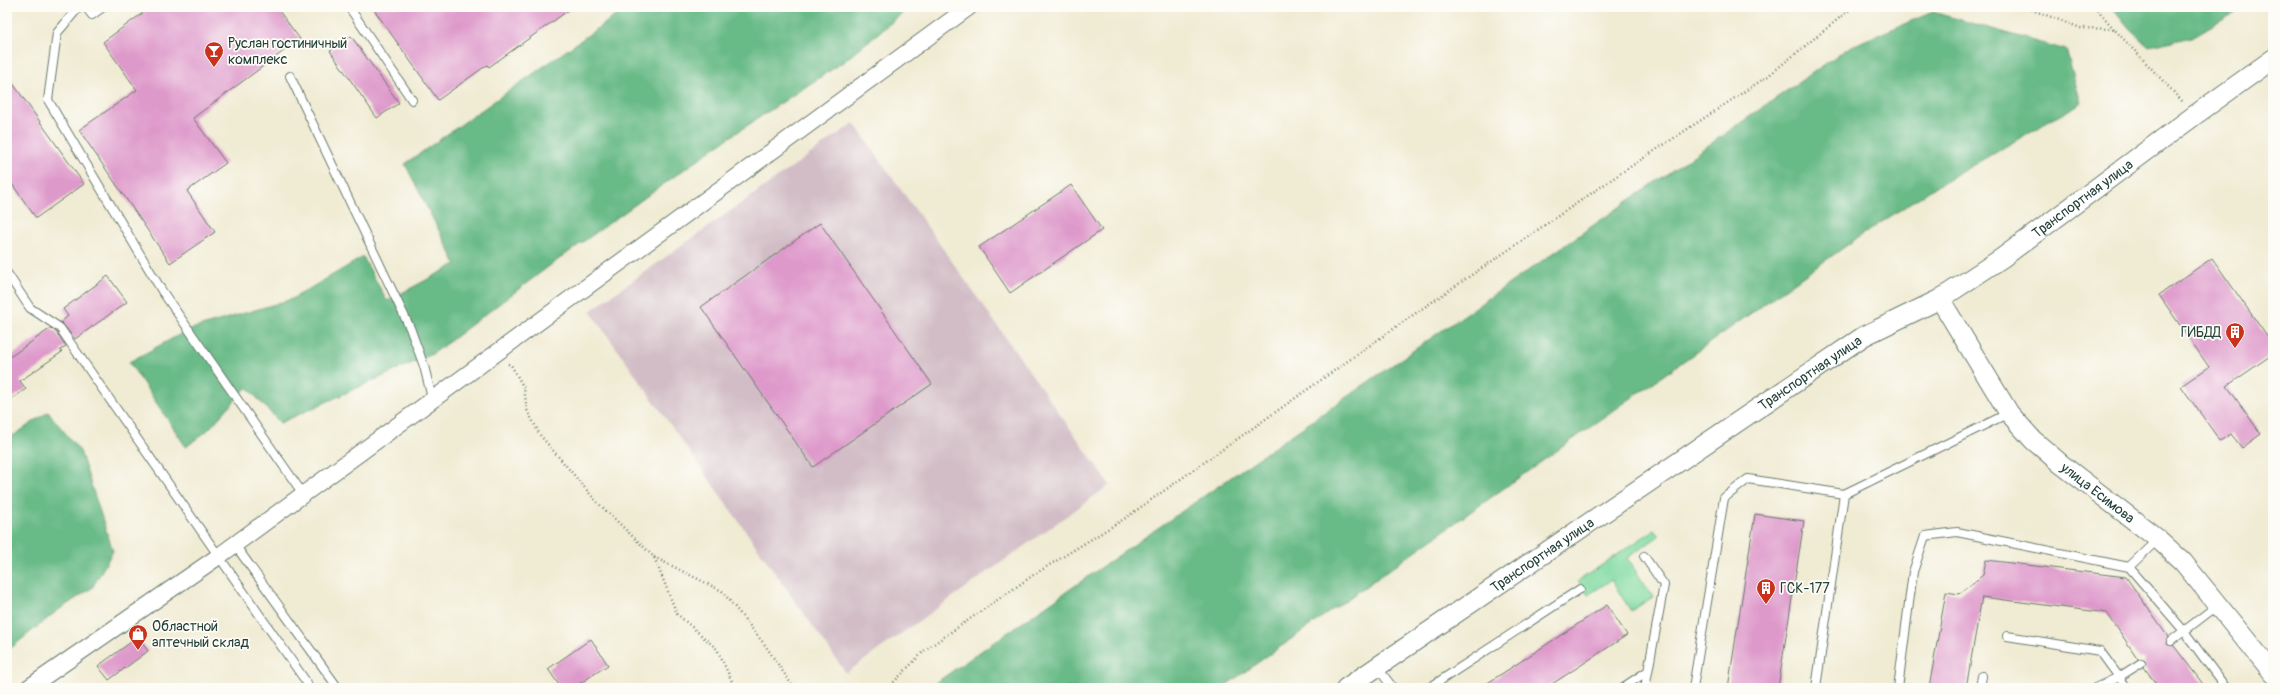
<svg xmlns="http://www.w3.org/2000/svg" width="2280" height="695" font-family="Pangolin,sans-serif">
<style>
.industrial{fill:#d2bdc6}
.green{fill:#80daa0;stroke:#508c6a}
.forest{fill:#68ba86;stroke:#447c5d}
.building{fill:#de99cb}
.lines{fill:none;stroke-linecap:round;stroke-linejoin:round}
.service-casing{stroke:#687a6c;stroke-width:10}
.minor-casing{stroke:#687a6c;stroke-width:18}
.tertiary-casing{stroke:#687a6c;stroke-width:21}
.path{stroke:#687a6c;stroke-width:2.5;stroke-dasharray:1 3;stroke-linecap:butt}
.service{stroke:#fff;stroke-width:8}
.minor{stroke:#fff;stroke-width:16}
.tertiary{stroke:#fff;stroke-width:19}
.labels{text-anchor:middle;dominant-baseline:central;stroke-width:3.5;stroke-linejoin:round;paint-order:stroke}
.poi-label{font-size:14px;fill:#1f3d34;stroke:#fdfcf7;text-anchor:start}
.street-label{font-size:14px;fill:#1f3d34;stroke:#fdfcf7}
</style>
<rect width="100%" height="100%" fill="#fdfcf7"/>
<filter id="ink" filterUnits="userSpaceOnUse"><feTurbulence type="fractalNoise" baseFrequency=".025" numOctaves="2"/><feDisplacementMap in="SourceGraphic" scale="8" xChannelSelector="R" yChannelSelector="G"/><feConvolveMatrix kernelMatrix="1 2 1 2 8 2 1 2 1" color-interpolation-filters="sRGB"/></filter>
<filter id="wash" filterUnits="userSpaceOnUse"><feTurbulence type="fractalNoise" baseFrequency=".012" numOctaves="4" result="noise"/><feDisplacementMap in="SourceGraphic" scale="16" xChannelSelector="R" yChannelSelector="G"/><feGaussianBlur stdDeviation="0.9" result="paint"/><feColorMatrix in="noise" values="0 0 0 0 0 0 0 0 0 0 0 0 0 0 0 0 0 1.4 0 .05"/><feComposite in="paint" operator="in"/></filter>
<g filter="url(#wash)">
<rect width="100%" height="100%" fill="#f0ebd3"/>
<path class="industrial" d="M854,123L1110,485L846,673L590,311Z"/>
<path class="green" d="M1654,530L1659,536L1627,558L1653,597L1631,611L1611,580L1588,595L1578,581Z"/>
<path class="forest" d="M628,7H910L843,62L721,143L548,267L434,353L280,423L247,387L208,430L186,447L129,362L188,330L292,299L363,257L387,301L456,264L405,164Z
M2112,7H2244L2192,37L2149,46L2130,29Z
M1933,12L2066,50L2081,103L1935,187L1853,241L1222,688H928L1851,46Z
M48,412L80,451L113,551L92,588L57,611L7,651V440Z"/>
<g id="blocks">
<path class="building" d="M151,7H276L300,39L193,118L226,163L187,191L215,232L170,263L79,130L137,90L103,42Z
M372,7H573L489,67L487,65L438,100Z
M351,36L399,103L377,118L330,51Z
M7,75L84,184L36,218L7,177Z
M1071,185L1102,230L1010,293L979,247Z
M820,223L932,384L813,467L701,307Z
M2212,258L2273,345V354L2227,386L2261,434L2242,448L2231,434L2220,441L2181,386L2209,367L2159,295Z
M108,276L127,302L75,339L61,322L68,316L63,309Z
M51,328L56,332L66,346L60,350L62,352L20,381L26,389L7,402V359Z
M1755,514L1804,521L1778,688H1728Z
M1986,560L2126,577L2168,637L2166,644L2174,646L2206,688H2159L2144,667L2145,660L2138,659L2107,613L1982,597L1966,688H1929L1946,592L1959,594L1983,575Z
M1607,605L1627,635L1546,688H1480Z
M138,637L148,651L109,680L98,666Z
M591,639L608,665L573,688H561L548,669Z"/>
</g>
</g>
<g filter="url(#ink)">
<use href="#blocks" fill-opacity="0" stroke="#687a6c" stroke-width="1"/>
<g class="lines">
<g class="service-casing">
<path id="service" d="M79,7L57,33L48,100L162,291L303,494
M86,7L92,15L103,7
M349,7L412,100
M290,76L410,328L424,366L432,398
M7,273L30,308L60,328L307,683V688
M235,545L338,688
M1644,556L1664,585L1645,688
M2129,567L2184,631L2226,688
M2007,636L2100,651L2127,688
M2171,641L2218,605
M1377,667L1393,688
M1429,688L1580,589
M1622,688L1648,671
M1693,688L1724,498L1748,479L1844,494L2009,413
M1816,688L1844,494
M1898,688L1913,572L1925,536L1957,532L2129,567L2158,539
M1980,688L1982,676
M2095,688L2119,677L2141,663"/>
</g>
<g class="minor-casing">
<path id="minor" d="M28,688L219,556L969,7"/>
</g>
<g class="tertiary-casing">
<g id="tertiary">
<path id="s1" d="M1940,299L2009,413L2033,440L2061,464L2158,539L2183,562L2273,673"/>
<path id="s2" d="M1346,688L1864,336L1940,299L2002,258L2195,115L2273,59"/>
</g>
</g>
<path class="path" d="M2024,7L2081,28L2114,29L2183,102
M2095,7L2114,29
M508,364L511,365L524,388L527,410L540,435L596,501L654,557L677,614L717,649L735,688
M654,557L722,591L765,645L794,688
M888,688L925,650L1035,574L1124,519L1413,315L1624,171L1768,76L1853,7"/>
<use href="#service" class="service"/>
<use href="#minor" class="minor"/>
<use href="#tertiary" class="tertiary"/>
</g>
</g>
<defs>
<g id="bar-pin" transform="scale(1)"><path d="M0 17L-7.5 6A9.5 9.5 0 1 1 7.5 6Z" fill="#c8321e" stroke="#fdfcf7"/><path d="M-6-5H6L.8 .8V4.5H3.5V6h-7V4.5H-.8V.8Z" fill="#fff"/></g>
<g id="building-pin" transform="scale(1)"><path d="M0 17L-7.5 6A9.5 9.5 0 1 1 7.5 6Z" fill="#c8321e" stroke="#fdfcf7"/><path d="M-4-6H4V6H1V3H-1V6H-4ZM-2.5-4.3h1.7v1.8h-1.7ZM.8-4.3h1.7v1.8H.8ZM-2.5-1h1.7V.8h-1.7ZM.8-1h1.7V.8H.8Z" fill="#fff"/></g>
<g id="shop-pin" transform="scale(1)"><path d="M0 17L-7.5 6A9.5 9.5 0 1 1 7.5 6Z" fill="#c8321e" stroke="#fdfcf7"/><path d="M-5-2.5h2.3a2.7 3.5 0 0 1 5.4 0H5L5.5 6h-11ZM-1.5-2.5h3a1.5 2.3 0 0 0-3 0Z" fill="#fff"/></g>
</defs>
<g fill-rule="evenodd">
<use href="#bar-pin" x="214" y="51"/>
<use href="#building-pin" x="2235" y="332"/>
<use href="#building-pin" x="1766" y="588"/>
<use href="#shop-pin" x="138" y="634"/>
</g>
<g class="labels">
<g class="poi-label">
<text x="228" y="43">Руслан гостиничный<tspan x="228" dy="16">комплекс</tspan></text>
<text x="2221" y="332" text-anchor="end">ГИБДД</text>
<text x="1780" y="588">ГСК-177</text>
<text x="152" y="626">Областной<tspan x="152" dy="16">аптечный склад</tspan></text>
</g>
<g class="street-label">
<text stroke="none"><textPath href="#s2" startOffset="885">Транспортная улица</textPath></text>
<text stroke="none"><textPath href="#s2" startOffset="561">Транспортная улица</textPath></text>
<text stroke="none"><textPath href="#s1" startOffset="253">улица Есимова</textPath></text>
<text stroke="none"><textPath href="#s2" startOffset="237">Транспортная улица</textPath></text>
</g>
</g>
<rect width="2280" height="695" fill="none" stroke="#fdfcf7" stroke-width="24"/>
</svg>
